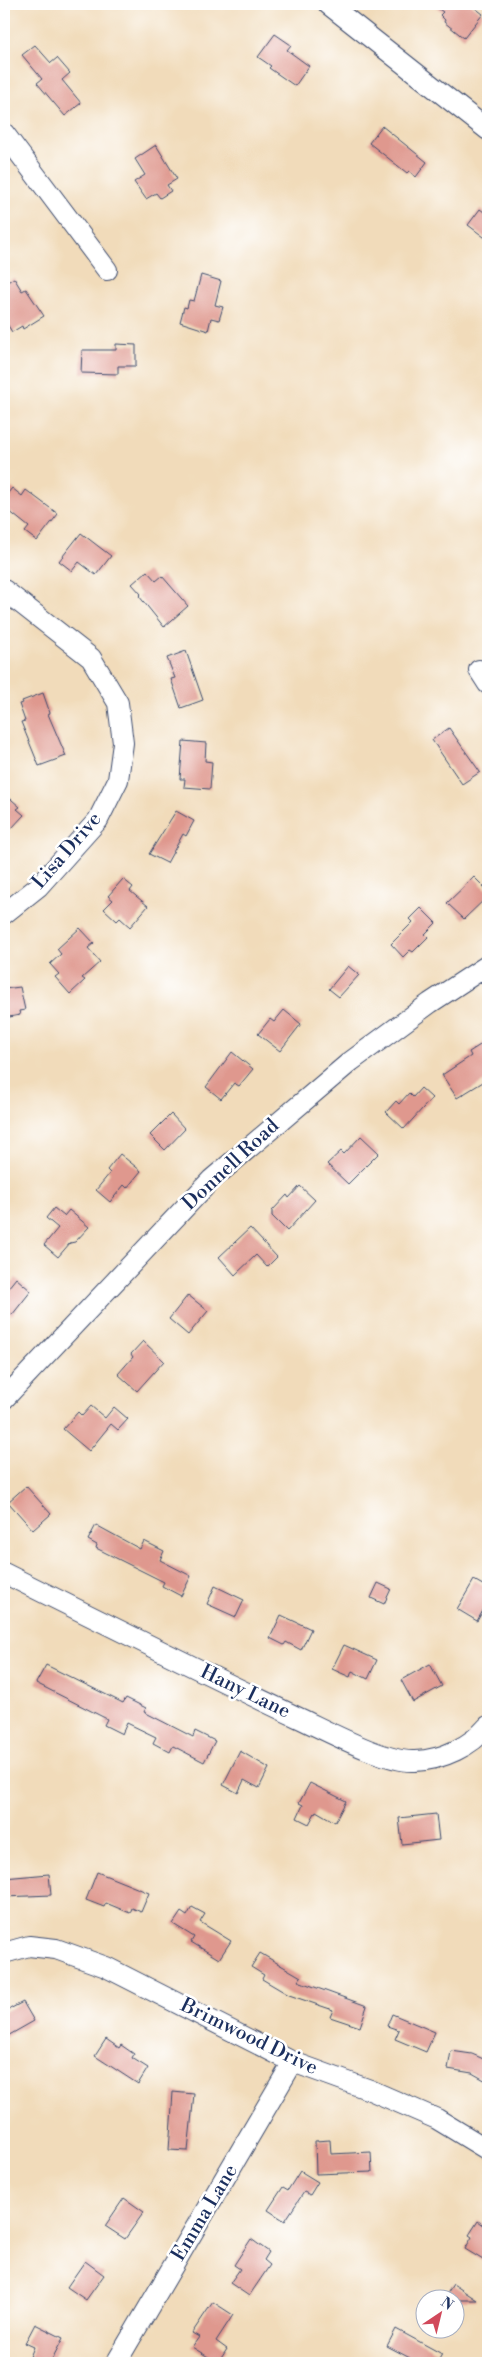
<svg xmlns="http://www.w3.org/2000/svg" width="492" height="2367" font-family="'Libre Bodoni',serif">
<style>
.building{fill:#df988e}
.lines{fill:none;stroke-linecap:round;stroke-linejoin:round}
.street-casing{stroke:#3b496c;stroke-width:22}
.street{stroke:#fff;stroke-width:20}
.labels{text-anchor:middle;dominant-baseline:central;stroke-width:5;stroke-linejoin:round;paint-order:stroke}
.street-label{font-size:20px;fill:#1b2f5e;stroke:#fff}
</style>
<rect width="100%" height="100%" fill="#fff"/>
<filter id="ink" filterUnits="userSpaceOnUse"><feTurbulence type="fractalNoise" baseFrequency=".02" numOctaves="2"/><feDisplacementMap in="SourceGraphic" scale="10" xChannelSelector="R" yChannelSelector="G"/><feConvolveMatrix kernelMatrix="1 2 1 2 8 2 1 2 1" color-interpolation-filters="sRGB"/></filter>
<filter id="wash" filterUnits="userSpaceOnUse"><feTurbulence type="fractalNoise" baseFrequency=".0096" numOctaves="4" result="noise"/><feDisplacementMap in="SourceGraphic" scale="20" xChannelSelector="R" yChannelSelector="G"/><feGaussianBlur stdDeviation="1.12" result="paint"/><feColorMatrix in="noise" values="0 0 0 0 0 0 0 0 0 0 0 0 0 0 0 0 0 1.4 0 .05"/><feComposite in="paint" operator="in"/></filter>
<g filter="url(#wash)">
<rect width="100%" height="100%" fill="#f1dbba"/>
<g id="blocks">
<path class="building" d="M432,4H470L483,14L464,38L444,22L445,20L440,15L443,12Z
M275,34L291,45L287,50L309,66L295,86L269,68L271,66L258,57Z
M35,45L51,63L57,58L70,73L62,80L81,103L65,116L37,83L42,79L22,55Z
M382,126L427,162L416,177L409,171L407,173L369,143Z
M156,145L177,179L167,185L171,191L160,198L156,193L146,199L134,182L145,175L135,159Z
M480,209L488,215V240L468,225Z
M201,275L221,281L215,305L223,307L219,320L211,318L208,331L180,322L184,307L187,308L189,300L194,301Z
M14,278L22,291L26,289L44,316L23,329L22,326L12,332L4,319V284Z
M116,344L136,345V366H118V374L81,373L82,350H116Z
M12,488L22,496L26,490L58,514L37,541L25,532L29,527L4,507V498Z
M81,533L111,556L96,575L79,562L72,571L59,561Z
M147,571L156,581L162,576L188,606L164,627L139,596L141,594L132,584Z
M186,651L203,700L181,708L171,679L175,678L167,658Z
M43,693L50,713L48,714L66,756L39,766L21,722L25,721L19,704L23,703L22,701Z
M449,728L480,772L462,784L432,740Z
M183,741L206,743L205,761L212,762L210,789L184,787L185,779H180Z
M4,793L20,807L17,809L24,815L11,829L4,825Z
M176,811L194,821L186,836L183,834L167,863L149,854Z
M474,877L488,891V896L464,919L447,903Z
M123,879L133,887L130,891L148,906L130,927L120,918L117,921L104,909L113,900L108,896Z
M421,908L436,923L425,934L428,937L413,952L410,950L403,957L391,944L413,922L410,919Z
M80,928L94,943L88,948L100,962L82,978L85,980L70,994L55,977L59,974L50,964L61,954L57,949Z
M348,966L359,975L339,997L329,989Z
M20,987L25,1010L19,1011L20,1015L4,1018V989Z
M284,1010L301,1024L280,1051L258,1034L270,1019L274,1022Z
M488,1040V1079L457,1098L442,1075L471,1056L469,1052Z
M232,1052L253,1069L239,1086L234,1083L221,1099L206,1087Z
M421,1088L432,1098L404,1129L386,1112L396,1101L399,1104L409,1093L413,1097Z
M171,1114L185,1129L165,1150L150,1135Z
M361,1136L379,1153L348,1184L327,1164L341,1151L344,1154Z
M120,1154L141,1171L127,1188L124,1185L110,1202L96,1190L110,1173L107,1170Z
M300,1186L315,1200L287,1231L272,1216V1211L287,1195L289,1198Z
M54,1208L64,1216L69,1210L89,1227L75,1242L70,1243L58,1257L44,1245L58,1228L46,1218Z
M250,1228L277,1257L267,1267L256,1255L235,1275L219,1257Z
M16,1278L31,1291L12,1315L4,1309V1293Z
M188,1295L208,1311L188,1335L169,1319Z
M143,1341L164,1361L137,1391L118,1374L133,1357L131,1354Z
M91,1406L105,1418L114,1407L128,1419L118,1430L111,1424L89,1451L63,1429L78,1412L82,1416Z
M26,1486L51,1514L33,1530L8,1502Z
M96,1525L140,1549L144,1541L164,1551L160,1560L191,1576L181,1596L162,1586L164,1582L96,1548L97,1545L88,1540Z
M474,1580L488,1588V1602L477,1621L457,1609Z
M378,1583L391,1589L384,1604L371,1598Z
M215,1586L244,1600L236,1617L207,1604Z
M281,1615L311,1629L301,1650L286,1642L284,1645L270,1638Z
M344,1645L377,1660L368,1679L352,1671L350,1677L332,1669Z
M430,1664L442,1686L413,1702L401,1680Z
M46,1665L123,1703L126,1698L146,1708L144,1712L193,1737L195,1731L215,1741L204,1762L173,1746L170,1752L153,1743L156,1737L127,1723L122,1734L104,1725L107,1719L36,1683Z
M240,1751L269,1768L259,1788L244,1780L238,1793L223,1785Z
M310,1783L346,1801L335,1822L316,1811L309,1824L297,1818L303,1805L299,1803Z
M436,1814L439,1840L402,1844L399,1818Z
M97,1872L149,1893L141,1912L132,1908L130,1913L106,1903L104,1907L86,1900Z
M49,1874L51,1895L4,1897V1878Z
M192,1907L205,1914L200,1922L231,1941L219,1959L191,1942L194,1937L173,1924L181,1912L187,1916Z
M260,1953L301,1977L298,1981L367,2006L360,2027L330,2017L333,2010L289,1995L262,1979L264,1975L251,1967Z
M23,2002L34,2021L4,2038V2012Z
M392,2014L435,2032L426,2052L395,2039L399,2030L387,2026Z
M106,2039L119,2048L121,2045L134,2054L132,2058L148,2068L138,2084L95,2056Z
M451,2051L472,2054L488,2061V2082L472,2073L448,2069Z
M173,2092L194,2094L188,2151L169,2150Z
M330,2140L331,2154L371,2152L372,2172L316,2174L315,2141Z
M300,2171L318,2182L310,2195L304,2192L285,2221L268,2210L283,2187L288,2190Z
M124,2198L144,2212L125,2239L105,2226Z
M478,2221L488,2228V2263L465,2249L472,2237L469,2235Z
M251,2239L269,2252L264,2260L270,2265L249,2296L230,2283L240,2269L234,2265Z
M85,2261L104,2275L86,2300L67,2287Z
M453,2284L477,2300H443Z
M213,2302L233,2315L216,2341L227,2349L218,2363L192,2347L199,2337L192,2333Z
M35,2324L63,2338L50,2363H43L30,2357L34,2347L25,2343Z
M396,2329L442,2354L437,2363H407L410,2358L387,2346Z"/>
</g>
</g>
<g filter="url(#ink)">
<use href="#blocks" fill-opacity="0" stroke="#3b496c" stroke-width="1"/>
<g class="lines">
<g class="street-casing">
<path id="street" d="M328,4L488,130
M4,133L107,270
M4,590L91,658L118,703L123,743L118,780L98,820L38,887L4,914
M479,670L488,684
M4,1399L211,1180L350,1062L430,1003L488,965
M4,1573C102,1622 200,1671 299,1718C327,1731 386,1763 415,1761C443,1760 471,1746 488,1726
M4,1953L29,1946L56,1949L106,1967L293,2062L370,2090L437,2119L488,2150
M116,2363L293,2062"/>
</g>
<use href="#street" class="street"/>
</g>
</g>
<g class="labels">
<g class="street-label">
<text transform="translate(67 851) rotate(-49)">Lisa Drive</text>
<text transform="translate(231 1165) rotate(-43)">Donnell Road</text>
<text transform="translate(245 1692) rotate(26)">Hany Lane</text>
<text transform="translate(249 2037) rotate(26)">Brimwood Drive</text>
<text transform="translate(205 2213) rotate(-59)">Emma Lane</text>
</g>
</g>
<rect width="492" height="2367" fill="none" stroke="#fff" stroke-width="20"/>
<g transform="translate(440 2314) rotate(35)"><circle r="24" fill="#ffffff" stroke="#a4acbf"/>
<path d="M0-4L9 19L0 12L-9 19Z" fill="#d1495b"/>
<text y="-8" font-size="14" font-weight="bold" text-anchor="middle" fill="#1b2f5e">N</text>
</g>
</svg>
